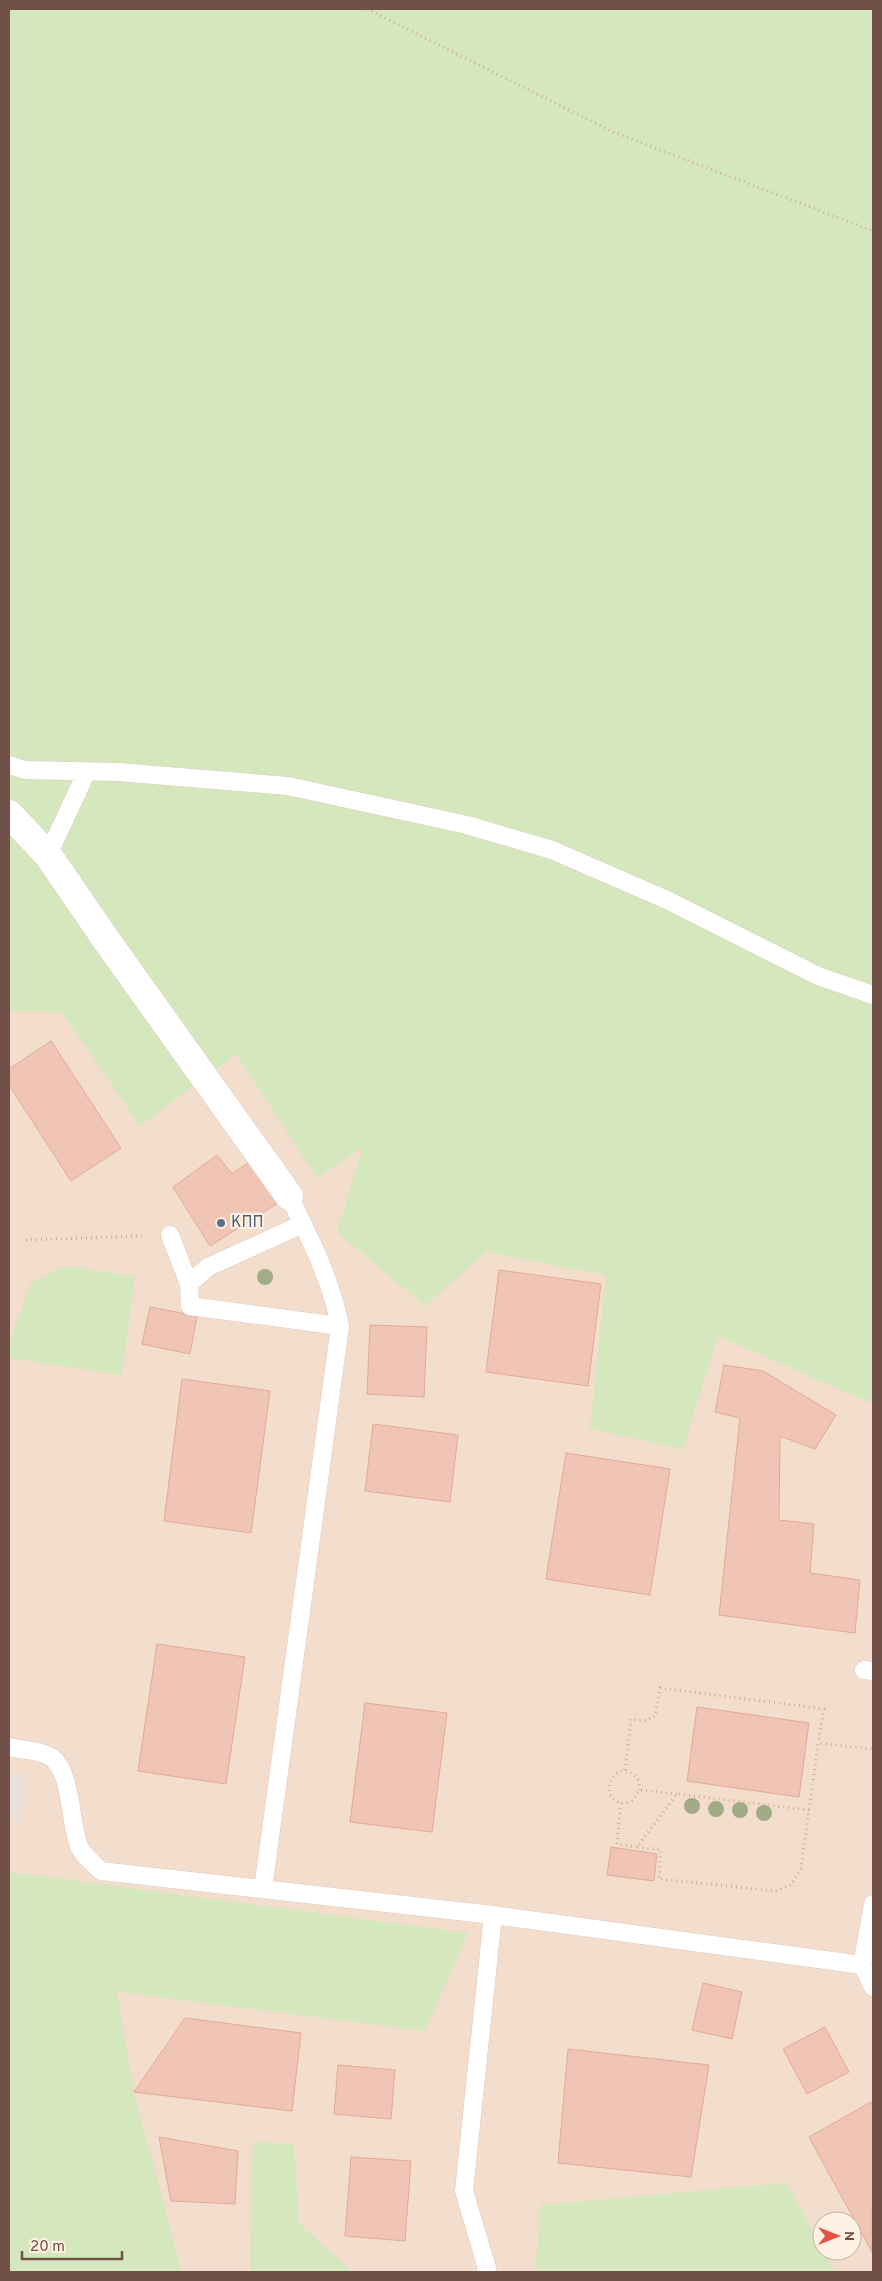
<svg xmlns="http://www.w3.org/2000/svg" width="882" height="2281" font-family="Overpass,sans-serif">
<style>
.residential{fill:#f3ddcd;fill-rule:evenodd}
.industrial{fill:#e9e0da}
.green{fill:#d5e8bd}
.building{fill:#f1c5b6;stroke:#e3a997}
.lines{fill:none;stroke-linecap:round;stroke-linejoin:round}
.service-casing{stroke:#e1c9be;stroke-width:19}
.minor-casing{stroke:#e1c9be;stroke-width:29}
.path{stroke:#d5a99a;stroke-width:3;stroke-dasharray:1 4;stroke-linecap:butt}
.service{stroke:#fff;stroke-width:18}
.minor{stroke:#fff;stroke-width:28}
.tree{fill:#a1ac87}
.service-dot{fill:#5c6f8a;stroke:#fff1e4;stroke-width:2}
.labels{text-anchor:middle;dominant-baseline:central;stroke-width:4.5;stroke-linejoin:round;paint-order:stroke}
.service-label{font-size:16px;fill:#4e5e75;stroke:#fff1e4;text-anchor:start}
</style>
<rect width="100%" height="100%" fill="#fcecde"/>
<path class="residential" d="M9,833L198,1083L236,1054L285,1128L363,1146L873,1324V2272H33L9,2179ZM822,2221H852V2251H822Z"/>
<path class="industrial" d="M9,1772L28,1775L19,1822L9,1820Z"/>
<path class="green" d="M9,9H873V1404L718,1336L683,1449L590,1429L606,1275L486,1252L425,1306L337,1232L363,1147L317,1178L236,1054L140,1126L62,1012L9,1011Z
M65,1266L135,1276L122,1375L9,1358V1344L31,1283Z
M9,1872L468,1933L425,2031L117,1992L134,2092L182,2272H9Z
M253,2142L294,2144L299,2223L352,2272H250Z
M787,2183L835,2272H535L541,2205Z"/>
<path class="building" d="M51,1041L121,1148L71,1181L9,1085V1069Z
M217,1155L232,1174L255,1158L283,1200L210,1246L173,1187Z
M499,1270L601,1284L588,1386L486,1372Z
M150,1307L197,1316L190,1354L142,1344Z
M370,1325L427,1327L424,1397L367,1394Z
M724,1365L763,1371L836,1415L815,1449L780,1436L779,1520L814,1524L810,1573L860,1580L855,1633L719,1615L740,1418L715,1412Z
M182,1379L270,1391L251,1533L164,1521Z
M373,1424L458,1435L450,1502L365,1491Z
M566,1453L670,1469L650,1595L546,1579Z
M157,1644L245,1657L226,1784L138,1771Z
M365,1703L447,1713L432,1832L350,1822Z
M697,1707L809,1723L799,1797L687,1781Z
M611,1847L657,1854L654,1881L607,1875Z
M703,1983L742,1992L732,2039L692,2030Z
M185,2018L301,2033L292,2111L134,2092Z
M825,2027L849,2072L807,2094L783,2049Z
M568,2049L709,2065L691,2177L558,2163Z
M338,2065L395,2070L391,2119L334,2114Z
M871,2102L873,2107L872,2252L809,2137Z
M159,2137L238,2151L235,2204L171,2201Z
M351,2157L411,2161L405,2241L345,2236Z"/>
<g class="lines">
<g class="service-casing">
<path id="service" d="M9,765L25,770L118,772L288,786L467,825L552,850L667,900L818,976L873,995
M48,855L87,771
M170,1235L189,1284L190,1306L340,1326
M189,1284L208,1267L303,1224
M864,1670L873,1671
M9,1747C21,1750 36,1750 47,1755C74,1767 68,1823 80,1848C84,1856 94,1864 101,1871L493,1915L862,1965L873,1987
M263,1889L340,1326C331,1280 310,1238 289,1196
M862,1965L873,1904
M486,2272L487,2268L464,2191L493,1915"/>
</g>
<g class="minor-casing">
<path id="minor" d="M9,814L48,855L107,941L289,1196"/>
</g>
<path class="path" d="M367,9L613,132L873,231
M26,1240L145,1236
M625,1770L631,1719L644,1721L655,1716L660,1688L824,1709L818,1743
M640,1790C640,1778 635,1775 625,1770C612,1773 609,1781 609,1794C616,1803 621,1805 632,1801L640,1790L677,1794
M621,1803L617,1844L637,1847
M809,1810L677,1794L637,1847L661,1850L659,1879L776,1891L791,1885L801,1868L809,1810L810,1805L818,1743L873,1749"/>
<use href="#service" class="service"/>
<use href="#minor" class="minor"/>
</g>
<g class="tree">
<circle cx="265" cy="1277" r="8"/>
<circle cx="692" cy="1806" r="8"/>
<circle cx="716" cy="1809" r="8"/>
<circle cx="740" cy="1810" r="8"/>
<circle cx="764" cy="1813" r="8"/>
</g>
<circle class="service-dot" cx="221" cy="1223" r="5"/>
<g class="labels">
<g class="service-label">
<text x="231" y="1223">КПП</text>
</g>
</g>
<rect width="882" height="2281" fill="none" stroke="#715047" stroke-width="20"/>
<g transform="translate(837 2236) rotate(90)"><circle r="24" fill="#fff1e4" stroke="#c6b1a5"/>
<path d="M0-4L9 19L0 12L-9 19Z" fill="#e65143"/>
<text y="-8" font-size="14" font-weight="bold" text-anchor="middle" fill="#715047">N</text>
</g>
<path d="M22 2251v8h100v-8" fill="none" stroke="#715047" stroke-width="2.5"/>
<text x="30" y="2251" font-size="15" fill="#715047" stroke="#fff1e4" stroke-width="4" paint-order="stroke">20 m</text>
</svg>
